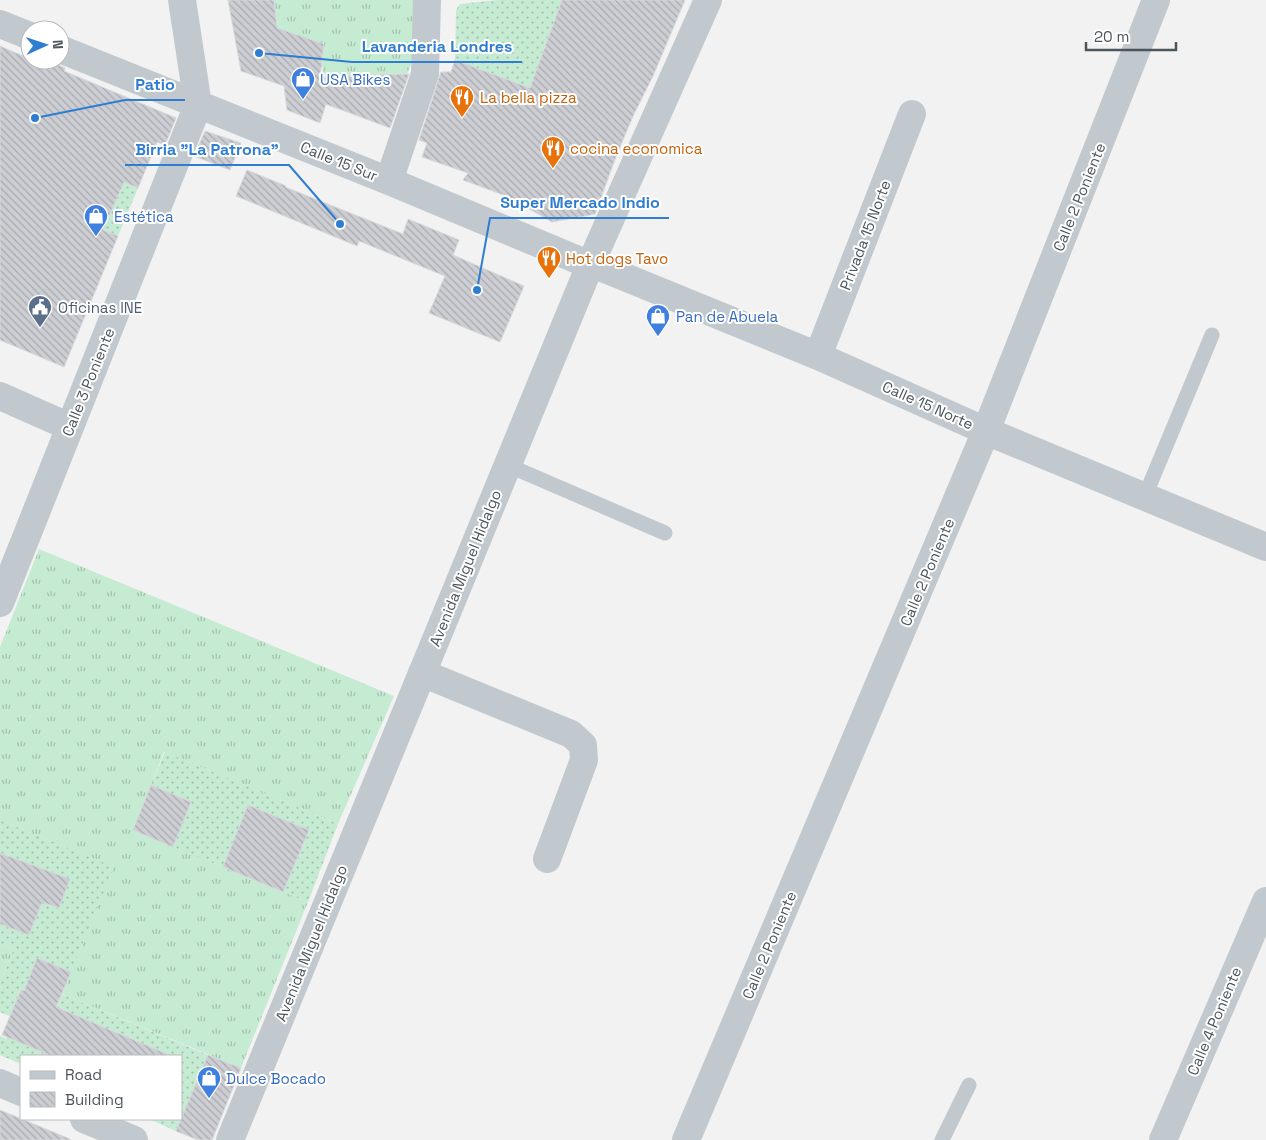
<svg xmlns="http://www.w3.org/2000/svg" width="1266" height="1140" font-family="'Space Grotesk',sans-serif">
<style>
.grass{fill:url(#grass-tufts)}
.garden{fill:url(#garden-dots)}
.building{fill:url(#building-back-hatch);stroke:#d6d8dc}
.lines{fill:none;stroke-linecap:round;stroke-linejoin:round}
.service{stroke:#c1c9ce;stroke-width:15}
.minor{stroke:#c1c9ce;stroke-width:28}
.tertiary{stroke:#c1c9ce;stroke-width:28}
.labels{text-anchor:middle;dominant-baseline:central;stroke-width:4;stroke-linejoin:round;paint-order:stroke}
.shop-label{font-size:15px;fill:#366cbe;stroke:#fff;text-anchor:start}
.food-label{font-size:15px;fill:#c56008;stroke:#fff;text-anchor:start}
.street-label{font-size:15px;fill:#4b555d;stroke:#fff}
.service-label{font-size:15px;fill:#4e5e75;stroke:#fff;text-anchor:start}
.leader{fill:none;stroke:#2e7dd1;stroke-width:2}
.callout-dot{fill:#2e7dd1;stroke:#fff;stroke-width:2}
.callout-label{font-size:16px;text-anchor:middle;font-weight:bold;fill:#2e7dd1;stroke:#fff;stroke-width:4;stroke-linejoin:round;paint-order:stroke}
</style>
<defs>
<pattern id="grass-tufts" width="24" height="20" patternUnits="userSpaceOnUse" patternTransform="scale(1.25)"><rect width="24" height="20" fill="#c6ebd3"/><path d="M3 7l-1-3M5 7V3M7 7l1-3M15 17l-1-3M17 17v-4M19 17l1-3" fill="none" stroke="#a3c1ae"/></pattern>
<pattern id="garden-dots" width="8" height="8" patternUnits="userSpaceOnUse" patternTransform="scale(1.25)"><rect width="8" height="8" fill="#c6ebd3"/><path d="M2 2h.1M6 6h.1" fill="none" stroke="#a3c1ae" stroke-width="1.8" stroke-linecap="round"/></pattern>
<pattern id="building-back-hatch" width="6" height="6" patternUnits="userSpaceOnUse" patternTransform="scale(1.25)"><rect width="6" height="6" fill="#ccced3"/><path d="M-1 5l2 2M0 0l6 6M5-1l2 2" fill="none" stroke="#a8aaae"/></pattern>
</defs>
<rect width="100%" height="100%" fill="#f3f2f2"/>
<path class="grass" d="M274,0H417L418,47L407,74L342,76L339,109L326,105L322,64L324,44L302,37L278,34Z
M39,549L394,696L338,824L164,752L133,830L308,902L241,1068L62,994L113,867L0,820V647Z
M0,943L14,949L0,983Z"/>
<path class="garden" d="M497,0H587L551,29L530,88L455,60L456,10L460,4Z
M116,179L138,188L118,236L97,227L100,219L109,217L113,208L107,199Z
M165,752L338,824L308,902L283,892L309,830L248,805L223,867L173,847L191,802L151,785Z
M0,820L114,867L71,972L39,982L29,978L24,991L20,990L16,1003L47,1031L62,994L208,1055L176,1131L149,1119H181V1056H21V1064L0,1055V1036L7,1039L16,1019L0,1012V983L14,949L0,943Z"/>
<path class="building" d="M228,0H274L277,28L324,44L320,77L409,74L390,128L326,104L320,123L287,110L284,86L241,71Z
M562,0H685L653,76L634,114L617,154L595,214L552,222L509,197L463,180L468,173L422,157L427,143L419,140L441,72H451L455,60L530,88Z
M0,46L30,59V60H48L52,62L65,68L64,71L176,118L165,145L157,142L138,188L124,182L103,230L118,236L64,367L0,340Z
M205,131L241,143L230,170L194,156Z
M247,170L286,186L285,187L403,234L408,219L459,240L453,255L524,286L500,342L429,313L445,276L359,241L357,246L236,196Z
M151,785L191,802L173,847L133,830Z
M248,805L309,830L283,892L223,867Z
M0,853L70,879L59,908L42,902L29,935L0,924Z
M37,958L71,972L56,1007L172,1056H52L2,1035L21,990L24,991Z
M208,1055L241,1068L212,1140H198L176,1131Z
M0,1110L70,1139V1140H0Z"/>
<g class="lines">
<path class="service" d="M507,465L665,533
M1145,496L1212,335
M942,1140L969,1085"/>
<path class="minor" d="M0,24L30,36
M60,49L389,181L590,265L605,269L818,356L986,431L1266,547
M389,181L425,74L427,0
M818,356L912,114
M0,396L70,427
M0,603L198,105L182,0
M422,673L571,734L583,745L584,760L547,859
M0,1083L21,1092
M84,1119L134,1140
M686,1140L986,431L1156,0
M1163,1140L1266,901"/>
<path class="tertiary" d="M230,1140L590,265L708,0"/>
</g>
<defs>
<g id="shop-pin" transform="scale(1.25)"><path d="M0 17L-7.5 6A9.5 9.5 0 1 1 7.5 6Z" fill="#3f7fe0" stroke="#fff"/><path d="M-5-2.5h2.3a2.7 3.5 0 0 1 5.4 0H5L5.5 6h-11ZM-1.5-2.5h3a1.5 2.3 0 0 0-3 0Z" fill="#fff"/></g>
<g id="restaurant-pin" transform="scale(1.25)"><path d="M0 17L-7.5 6A9.5 9.5 0 1 1 7.5 6Z" fill="#e8710a" stroke="#fff"/><path d="M-5-6h1v4h1v-4h1v4h1v-4h1v5L-1.5 .5V6h-2V.5L-5-1ZM5-6V6H3V1.5H1.5Q1.5-4 5-6Z" fill="#fff"/></g>
<g id="civic-pin" transform="scale(1.25)"><path d="M0 17L-7.5 6A9.5 9.5 0 1 1 7.5 6Z" fill="#5c6f8a" stroke="#fff"/><path d="M-.6-6.5H3V-4.5H.6V-3L4-1V1h2V6H-6V1h2V-1L-.6-3ZM-1.2 2.5V6h2.4V2.5Z" fill="#fff"/></g>
</defs>
<g fill-rule="evenodd">
<use href="#shop-pin" x="303" y="79"/>
<use href="#restaurant-pin" x="462" y="97"/>
<use href="#restaurant-pin" x="553" y="148"/>
<use href="#shop-pin" x="96" y="216"/>
<use href="#restaurant-pin" x="549" y="258"/>
<use href="#civic-pin" x="40" y="307"/>
<use href="#shop-pin" x="658" y="316"/>
<use href="#shop-pin" x="209" y="1078"/>
</g>
<g class="labels">
<g class="shop-label">
<text x="320" y="79">USA Bikes</text>
<text x="114" y="216">Estética</text>
<text x="676" y="316">Pan de Abuela</text>
<text x="226" y="1078">Dulce Bocado</text>
</g>
<g class="food-label">
<text x="480" y="97">La bella pizza</text>
<text x="570" y="148">cocina economica</text>
<text x="566" y="258">Hot dogs Tavo</text>
</g>
<g class="street-label">
<text transform="translate(339 161) rotate(22)">Calle 15 Sur</text>
<text transform="translate(1079 197) rotate(-68)">Calle 2 Poniente</text>
<text transform="translate(865 235) rotate(-69)">Privada 15 Norte</text>
<text transform="translate(88 382) rotate(-68)">Calle 3 Poniente</text>
<text transform="translate(928 405) rotate(24)">Calle 15 Norte</text>
<text transform="translate(465 568) rotate(-68)">Avenida Miguel Hidalgo</text>
<text transform="translate(927 572) rotate(-67)">Calle 2 Poniente</text>
<text transform="translate(311 943) rotate(-68)">Avenida Miguel Hidalgo</text>
<text transform="translate(769 945) rotate(-67)">Calle 2 Poniente</text>
<text transform="translate(1214 1021) rotate(-67)">Calle 4 Poniente</text>
</g>
<g class="service-label">
<text x="58" y="307">Oficinas INE</text>
</g>
</g>
<path class="leader" d="M259 53L352 62H522M35 118L125 100H185M340 224L289 165H125M477 290L490 218H669"/>
<g class="callout-dot">
<circle cx="259" cy="53" r="5"/>
<circle cx="35" cy="118" r="5"/>
<circle cx="340" cy="224" r="5"/>
<circle cx="477" cy="290" r="5"/>
</g>
<g class="callout-label">
<text x="437" y="52">Lavanderia Londres</text>
<text x="155" y="90">Patio</text>
<text x="207" y="155">Birria "La Patrona"</text>
<text x="580" y="208">Super Mercado Indio</text>
</g>
<rect x="20" y="1055" width="162" height="65" fill="#ffffff" stroke="#b7bbbe"/>
<rect x="30" y="1071" width="25" height="8" fill="#c1c9ce" stroke="#b7bbbe"/>
<text x="65" y="1080" font-size="15" fill="#4b555d">Road</text>
<rect x="30" y="1092" width="25" height="15" fill="url(#building-back-hatch)" stroke="#b7bbbe"/>
<text x="65" y="1105" font-size="15" fill="#4b555d">Building</text>
<g transform="translate(45 45) rotate(87)"><circle r="24" fill="#ffffff" stroke="#b7bbbe"/>
<path d="M0-4L9 19L0 12L-9 19Z" fill="#2e7dd1"/>
<text y="-8" font-size="14" font-weight="bold" text-anchor="middle" fill="#4b555d">N</text>
</g>
<path d="M1086 42v8h90v-8" fill="none" stroke="#4b555d" stroke-width="2.5"/>
<text x="1094" y="42" font-size="15" fill="#4b555d" stroke="#ffffff" stroke-width="4" paint-order="stroke">20 m</text>
</svg>
